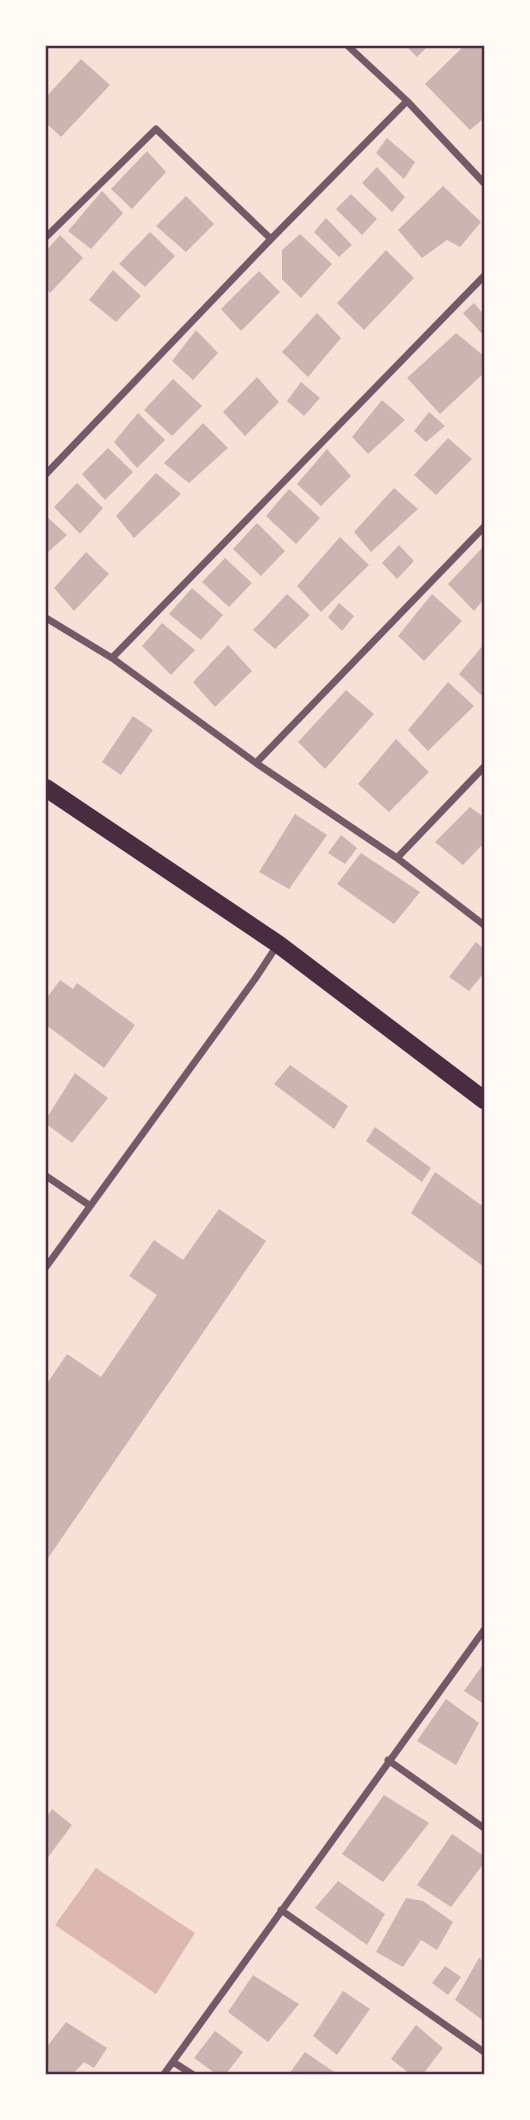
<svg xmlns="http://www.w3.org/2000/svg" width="530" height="2120" font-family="Figtree,sans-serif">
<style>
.water{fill:#dcb8b0}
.building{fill:#ccb4b1}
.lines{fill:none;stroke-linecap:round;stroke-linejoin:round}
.minor{stroke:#755966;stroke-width:7}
.primary{stroke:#4a2c40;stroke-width:18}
.neatline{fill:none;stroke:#4a2c40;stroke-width:2.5}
</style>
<rect width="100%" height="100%" fill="#f7e1d7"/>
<path class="water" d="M96,1868L195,1933L156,1994L55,1925Z"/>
<path class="building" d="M406,46H428L417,57Z
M464,46H480L484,50V118L470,130L425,84Z
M81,59L110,85L61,137L46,123V97Z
M387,138L415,162L404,179L376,153Z
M147,151L166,172L132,209L111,189Z
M377,167L405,197L392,212L362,183Z
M443,186L481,222L460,247L447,240L422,258L398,230Z
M102,191L123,213L91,249L68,231Z
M351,194L377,219L362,235L336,209Z
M186,196L214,224L186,252L156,226Z
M326,218L352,245L339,257L314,232Z
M150,232L175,256L145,287L119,264Z
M300,234L332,264L301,298L282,279V250Z
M60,235L83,258L50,293L46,288V251Z
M386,250L414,278L364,330L337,303Z
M113,270L141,296L116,322L89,300Z
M259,271L280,292L241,331L221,309Z
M474,303L483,314L484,313V336L463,313Z
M317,313L341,338L308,377L282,352Z
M196,330L218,353L193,380L172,361Z
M456,333L484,356V373L440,414L407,378Z
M257,377L279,402L245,436L223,412Z
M173,379L202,406L172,436L144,410Z
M301,382L320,398L304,416L287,401Z
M382,400L405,420L368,454L352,437Z
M429,412L445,426L426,442L414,431Z
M138,413L165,440L137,468L114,442Z
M203,423L228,448L189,483L164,463Z
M448,438L472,459L436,495L414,475Z
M108,448L133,472L105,500L82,474Z
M327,449L351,476L321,506L297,484Z
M156,473L181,494L134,538L116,516Z
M77,483L103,508L80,534L54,507Z
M394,488L418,509L371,552L354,532Z
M289,489L320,518L296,544L266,516Z
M46,516L67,535L46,554Z
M257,523L285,551L261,576L233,549Z
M340,537L369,565L321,612L297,586Z
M399,545L414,561L397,579L382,563Z
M484,546V599L474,611L448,584Z
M86,552L109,574L74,611L54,588Z
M225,558L252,583L229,607L202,582Z
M192,588L223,615L201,640L169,614Z
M287,594L310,615L275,649L253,630Z
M432,594L462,621L424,661L398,636Z
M339,603L354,616L342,631L328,617Z
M162,623L195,650L171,675L142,646Z
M484,644V692L481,695L459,674Z
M228,645L252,671L215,707L193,682Z
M448,682L474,706L428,751L408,730Z
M346,690L374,714L325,769L298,742Z
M133,716L153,730L121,775L102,762Z
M396,739L429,772L389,812L358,784Z
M470,807L484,817V843L463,865L435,842Z
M295,814L327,835L289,889L259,872Z
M341,835L357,848L345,864L328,853Z
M361,853L420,892L394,924L337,884Z
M476,942L484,949V973L469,991L449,977Z
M60,980L73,989L77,983L135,1025L104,1068L46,1025V999Z
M290,1065L348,1106L334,1129L274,1084Z
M75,1073L108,1098L72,1143L46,1124V1119Z
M375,1127L431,1168L422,1182L366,1141Z
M435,1172L484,1207V1267L411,1213Z
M219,1209L266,1241L46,1561V1385L67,1354L101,1377L157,1295L129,1276L154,1240L183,1260Z
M484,1663V1704L464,1691Z
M446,1699L479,1723L456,1765L417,1741Z
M384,1795L429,1823L383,1882L342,1854Z
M52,1809L72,1825L46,1860V1818Z
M452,1834L484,1856V1863L451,1907L417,1885Z
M338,1881L385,1914L367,1945L315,1908Z
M406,1898L423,1901L453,1922L437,1950L421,1940L403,1967L376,1952Z
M479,1958L484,1962V2021L455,2000Z
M445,1966L461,1977L448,1995L432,1983Z
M253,1975L299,2004L268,2042L228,2012Z
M343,1991L370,2009L337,2055L313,2036Z
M66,2022L107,2048L94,2068L84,2062L73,2074H52L46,2070V2048Z
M416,2025L443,2048L423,2074H410L391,2059Z
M215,2031L243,2052L226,2074H216L194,2058Z
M305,2052L337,2074H289Z"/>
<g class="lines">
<path class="minor" d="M348,46L407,101L484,183
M46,237L156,129L271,239
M46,474L271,239L407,101
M46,618L112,658L256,763L397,858L484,925
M112,658L484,276
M256,763L484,527
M397,858L484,767
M46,1176L89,1205
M46,1267L255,979L278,944
M388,1760L484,1828
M281,1910L484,2052
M173,2062L192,2074
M164,2074L484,1630"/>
<path class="primary" d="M46,788L278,944L484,1100"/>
</g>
<rect width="530" height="2120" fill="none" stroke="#fffaf5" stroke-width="94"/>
<rect x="47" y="47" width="436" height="2026" class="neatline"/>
</svg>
